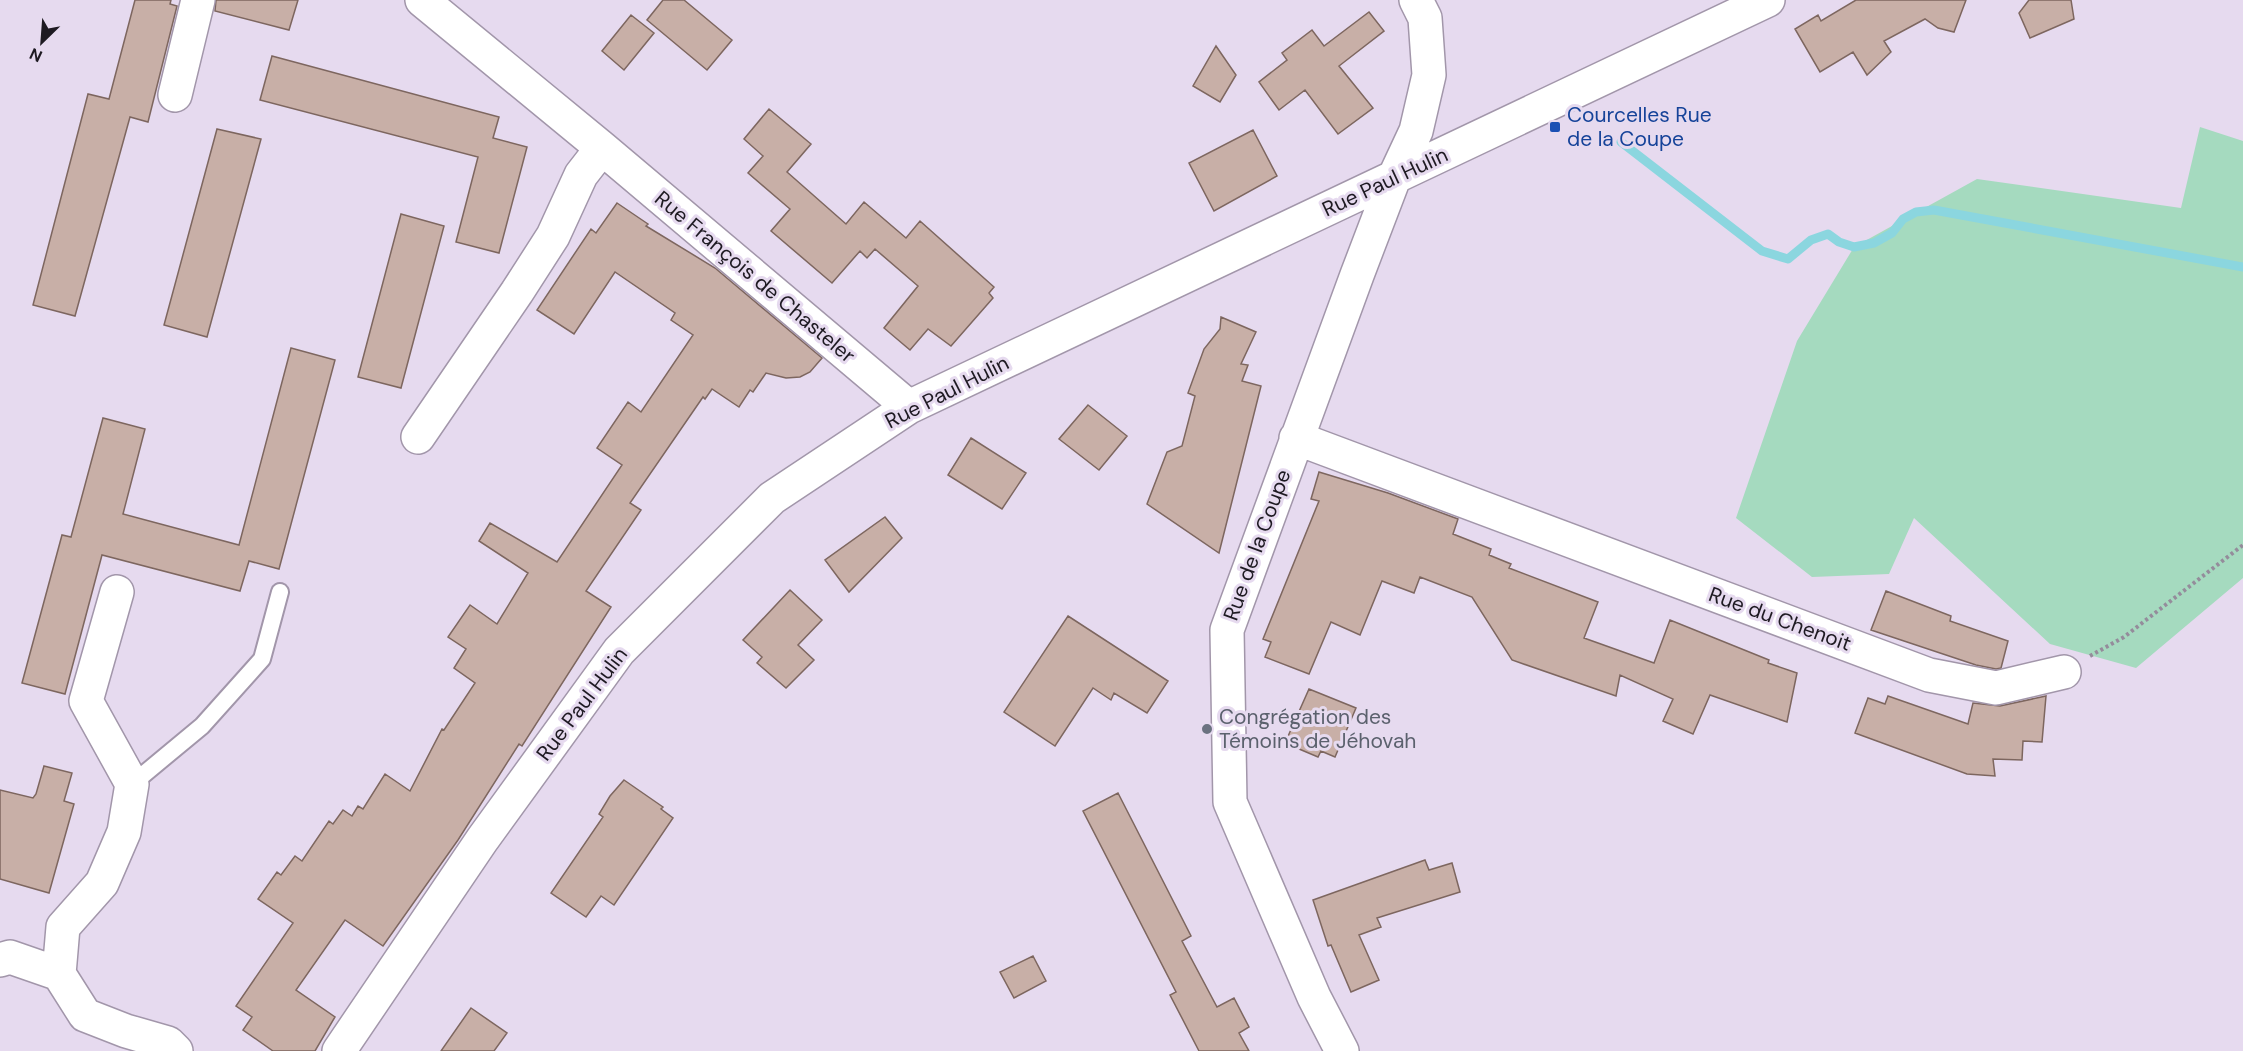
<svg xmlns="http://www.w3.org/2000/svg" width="2243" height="1051" font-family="'DM Sans',sans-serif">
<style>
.green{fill:#a5dabf}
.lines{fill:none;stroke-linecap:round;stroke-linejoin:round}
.stream{stroke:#8bd6df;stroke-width:9}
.building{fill:#c8afa7;stroke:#7d665f;stroke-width:1.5}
.lane-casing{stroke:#a296aa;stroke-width:20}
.street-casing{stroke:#a296aa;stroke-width:36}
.path{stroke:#948c9b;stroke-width:4;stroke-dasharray:3 3;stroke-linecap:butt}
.lane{stroke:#fff;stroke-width:16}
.street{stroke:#fff;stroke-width:33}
.transit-dot{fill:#1a4fb4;stroke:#e6daef;stroke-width:2}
.worship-dot{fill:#6b7280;stroke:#e6daef;stroke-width:2}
.labels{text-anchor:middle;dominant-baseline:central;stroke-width:6;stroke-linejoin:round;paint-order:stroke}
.transit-label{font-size:21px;fill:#164399;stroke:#e6daef;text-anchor:start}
.street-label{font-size:21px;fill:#1e1a22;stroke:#e6daef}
.worship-label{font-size:21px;fill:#5b616d;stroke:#e6daef;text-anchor:start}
</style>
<rect width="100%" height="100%" fill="#e6daef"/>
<path class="green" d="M2200,127L2243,141V578L2136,668L2050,644L1914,518L1889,574L1812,577L1736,518L1797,341L1854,247L1977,179L2181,208Z"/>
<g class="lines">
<path class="stream" d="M1621,142L1762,251L1788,259L1811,240L1828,234L1839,242L1854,247L1874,243L1892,233L1903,219L1916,212L1934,210L2243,267"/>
</g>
<path class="building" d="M135,0H171L170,4L177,6L148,122L130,117L75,316L33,305L88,94L109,99Z
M216,0H298L289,30L215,11Z
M663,0H684L732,40L707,70L647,20Z
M1856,0H1966L1954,32L1938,28L1925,19L1884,41L1891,52L1867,75L1853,52L1820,72L1795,29L1818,15L1821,21Z
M2029,0H2071L2074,19L2030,38L2019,13Z
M1369,12L1384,31L1339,66L1373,108L1338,134L1305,90L1279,110L1259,82L1287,60L1282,53L1312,30L1324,46Z
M631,15L654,33L624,70L602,51Z
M1216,46L1236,75L1220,102L1193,86Z
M272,56L499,117L493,138L527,147L499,253L456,242L478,157L260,100Z
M769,109L811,144L787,172L846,224L864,202L906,238L920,221L994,287L989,293L993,298L951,346L928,329L910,350L884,328L918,286L875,249L867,258L860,251L832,283L771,231L790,209L748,173L763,156L744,139Z
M217,129L261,139L207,337L164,325Z
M1253,130L1277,176L1214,211L1189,163Z
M617,203L648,224L646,226L715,268L822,358L810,372L800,377L786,378L766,373L753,392L750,390L739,407L712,389L705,399L703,397L630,503L641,510L586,591L611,607L522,746L519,744L458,840L383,946L345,920L296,990L335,1017L315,1051H273L243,1030L252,1017L236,1006L293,923L258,899L277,872L281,875L295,856L302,861L329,821L333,824L343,810L352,816L358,806L363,809L385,774L410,791L442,729L444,730L475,683L454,668L466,649L448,637L470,605L497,624L528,573L479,541L490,523L557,562L622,465L597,448L628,402L641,412L693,335L671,320L675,313L615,272L574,334L537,310L591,229L596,233Z
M401,214L444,226L401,388L358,377Z
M1221,317L1256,332L1241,364L1248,365L1242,381L1261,386L1219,553L1147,504L1167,452L1182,446L1195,396L1188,393L1204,349L1220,329Z
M291,348L335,360L279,569L249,561L240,591L102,555L65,694L22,683L62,535L71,537L103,418L145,429L123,514L239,545Z
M1088,405L1127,436L1099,470L1059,439Z
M971,438L1026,473L1002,509L948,475Z
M1319,472L1388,493L1458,519L1453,534L1491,549L1489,555L1511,564L1509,568L1598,602L1584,638L1654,663L1670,620L1769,660L1768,663L1797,673L1787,722L1710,695L1693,734L1663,721L1673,699L1620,675L1616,696L1512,660L1472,597L1420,577L1414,593L1382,581L1360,635L1331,622L1309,674L1265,657L1271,642L1263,639L1319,501L1311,499Z
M885,517L902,538L849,592L825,560Z
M790,590L822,620L798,645L814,660L786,688L757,663L762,657L743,640Z
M1886,591L1951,616L1950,621L2008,641L2001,668L1996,669L1976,665L1871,630Z
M1068,616L1168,681L1147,713L1114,693L1111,700L1093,688L1055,746L1004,712Z
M1309,689L1356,708L1335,757L1321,751L1318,757L1285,743Z
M1888,696L1968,724L1973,703L2000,706L2046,696L2042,742L2023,741L2022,760L1993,759L1995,776L1967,774L1855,733L1868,698L1885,704Z
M44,766L72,773L64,801L74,804L49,893L0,879V790L33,798L36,794Z
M624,780L663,807L661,809L673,818L614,905L601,896L586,917L551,893L603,817L599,814L610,796Z
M1118,793L1191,936L1182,941L1217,1007L1234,998L1249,1027L1239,1033L1249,1051H1199L1170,995L1176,992L1083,811Z
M1425,860L1429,870L1452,863L1460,892L1377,918L1381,927L1359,935L1379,980L1351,992L1331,945L1328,946L1313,900Z
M1033,956L1046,981L1014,998L1000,972Z
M471,1008L507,1033L494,1051H441Z"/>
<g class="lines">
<g class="lane-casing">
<path id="lane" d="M132,784L202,726L262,659L280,592"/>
</g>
<g class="street-casing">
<path id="street" d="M422,0L602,148L909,407
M175,95L198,0
M418,437L517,292L553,236L581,175L602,148
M1296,438L1929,675L1996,688L2064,672
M117,592L86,701L132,784L124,832L102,883L63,927L59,974L85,1015L126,1031L168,1043L176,1051
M0,960L10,957L59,974
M339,1051L482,840L619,651L772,498L909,407L1768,0
M1342,1051L1314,997L1230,802L1227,630L1357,275L1394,178L1416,131L1429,75L1425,18L1416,0"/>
</g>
<path class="path" d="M2090,656L2124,637L2243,545"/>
<use href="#lane" class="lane"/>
<use href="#street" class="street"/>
</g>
<rect class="transit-dot" x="1549" y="121" width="12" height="12" rx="3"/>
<circle class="worship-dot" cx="1207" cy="729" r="6"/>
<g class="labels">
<g class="transit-label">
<text x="1567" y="115">Courcelles Rue<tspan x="1567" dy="24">de la Coupe</tspan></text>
</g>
<g class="street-label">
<text transform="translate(1385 182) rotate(-25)">Rue Paul Hulin</text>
<text transform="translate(755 277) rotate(40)">Rue François de Chasteler</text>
<text transform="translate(947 392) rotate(-27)">Rue Paul Hulin</text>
<text transform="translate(1257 545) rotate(-70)">Rue de la Coupe</text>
<text transform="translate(1780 619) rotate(20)">Rue du Chenoit</text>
<text transform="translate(582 704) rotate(-53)">Rue Paul Hulin</text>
</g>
<g class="worship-label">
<text x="1219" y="717">Congrégation des<tspan x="1219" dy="24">Témoins de Jéhovah</tspan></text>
</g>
</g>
<g transform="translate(42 42) rotate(205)" stroke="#e6daef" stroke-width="4.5" paint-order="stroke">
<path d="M0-4.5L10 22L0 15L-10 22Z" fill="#1e1a22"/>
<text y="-9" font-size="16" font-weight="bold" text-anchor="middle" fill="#1e1a22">N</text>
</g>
</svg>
